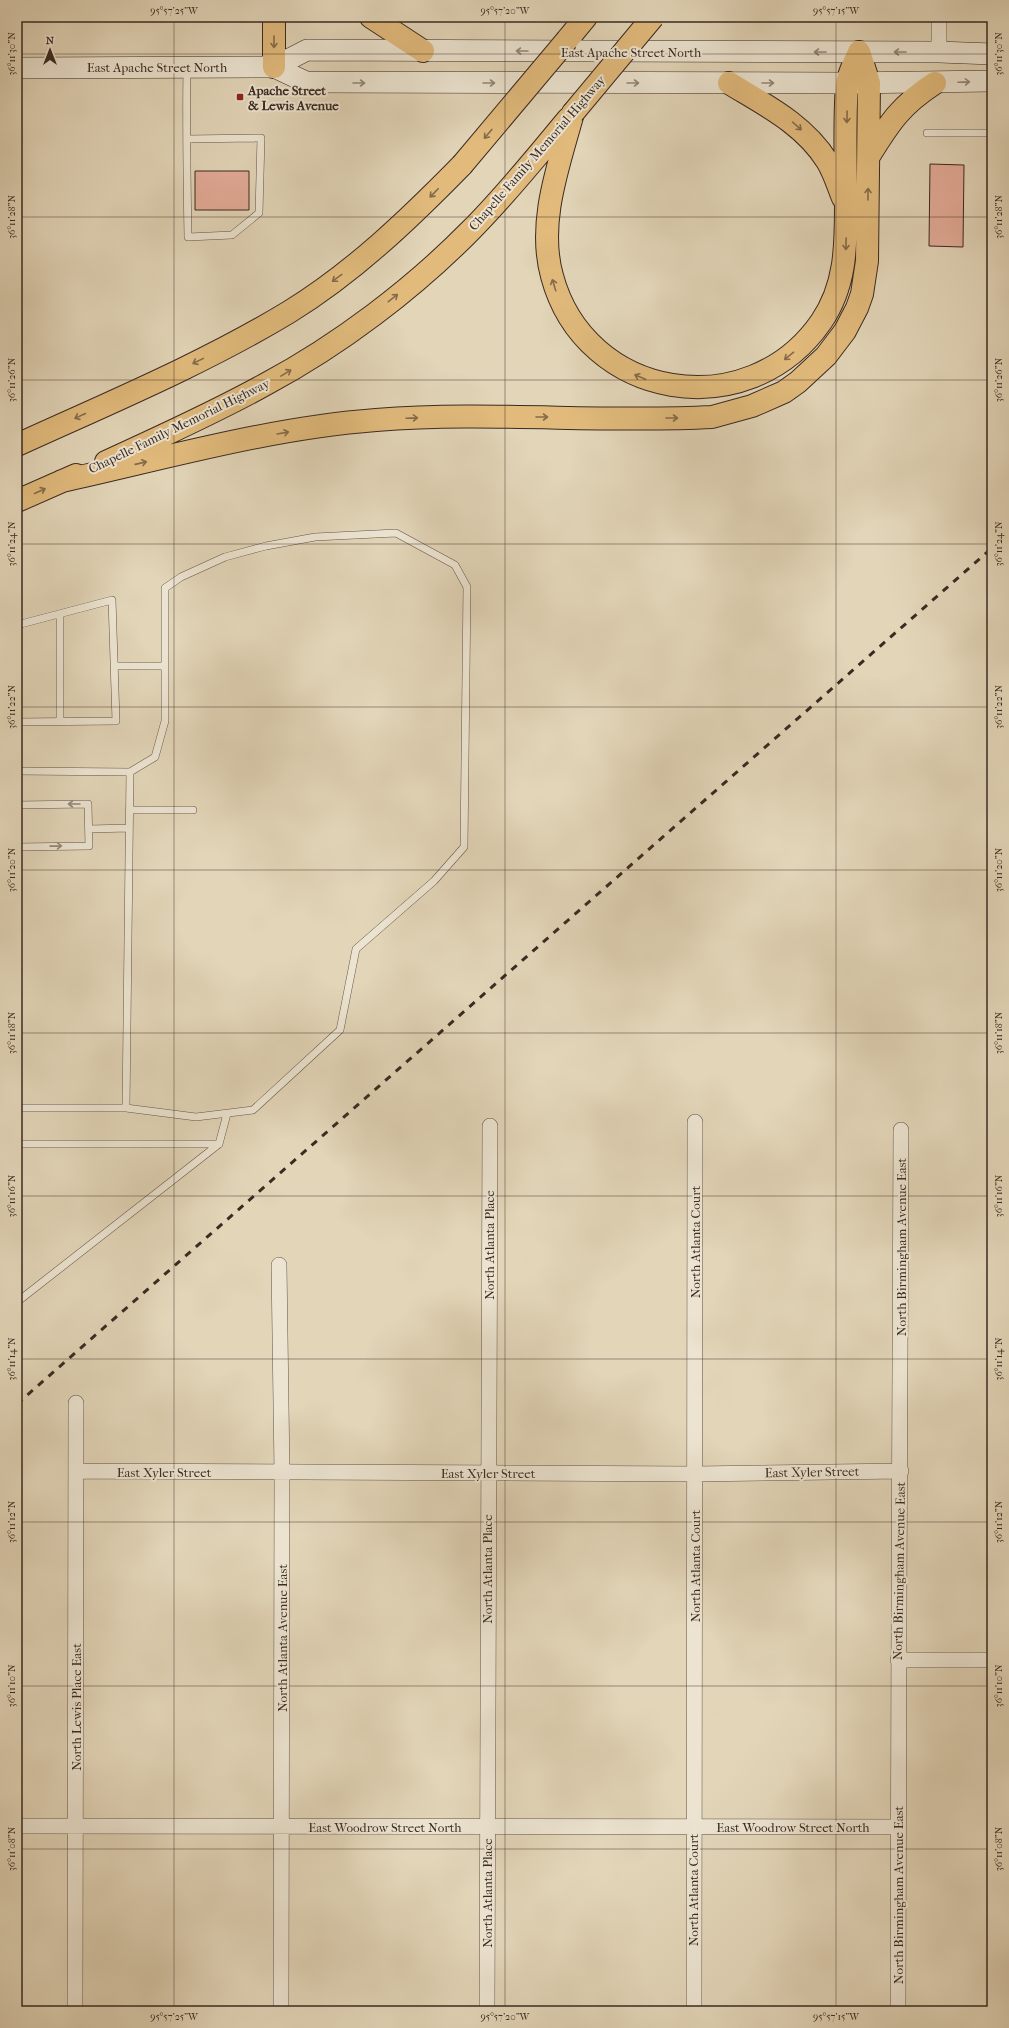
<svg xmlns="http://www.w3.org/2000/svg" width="1009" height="2028" font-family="'IM FELL French Canon',serif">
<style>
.building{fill:#e3ab98;stroke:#3a2a22}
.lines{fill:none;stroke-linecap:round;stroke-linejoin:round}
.service-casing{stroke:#645548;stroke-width:8}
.minor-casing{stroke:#645548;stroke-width:16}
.secondary-casing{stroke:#3a2a22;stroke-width:22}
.motorway-casing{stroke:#3a2a22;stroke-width:24}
.service{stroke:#ece4d1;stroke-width:7}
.minor{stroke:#ece4d1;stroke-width:15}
.secondary{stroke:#ece4d1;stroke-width:21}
.motorway{stroke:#e1ba7c;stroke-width:22}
.rail{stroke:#3a2a22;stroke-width:3;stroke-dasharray:7 7;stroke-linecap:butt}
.motorway-bridge-casing{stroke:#3a2a22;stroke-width:24;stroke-linecap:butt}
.motorway-bridge{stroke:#e1ba7c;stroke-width:22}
.oneway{stroke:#856b4a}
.oneway2{stroke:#93877a}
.ticks{fill:none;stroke:#3a2a22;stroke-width:1;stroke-opacity:0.45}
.poi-dot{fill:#8f2418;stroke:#ece4d1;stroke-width:1.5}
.labels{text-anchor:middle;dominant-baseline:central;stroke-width:4;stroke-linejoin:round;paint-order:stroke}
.street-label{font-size:13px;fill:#3a2a22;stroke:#ece4d1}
.poi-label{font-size:13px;font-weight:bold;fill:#3a2a22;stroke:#ece4d1;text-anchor:start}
.neatline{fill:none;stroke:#3a2a22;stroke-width:1.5}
.ticks-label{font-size:10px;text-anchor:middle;fill:#3a2a22}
</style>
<rect width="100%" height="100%" fill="#e2d5b8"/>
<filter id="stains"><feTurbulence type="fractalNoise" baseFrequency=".005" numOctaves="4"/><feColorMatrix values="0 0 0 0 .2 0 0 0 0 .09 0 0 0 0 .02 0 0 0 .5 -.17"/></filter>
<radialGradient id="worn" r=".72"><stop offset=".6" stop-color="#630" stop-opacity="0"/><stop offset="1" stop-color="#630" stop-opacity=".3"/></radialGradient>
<path class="building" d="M930,164L964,165L963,247L929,246Z
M195,171H249V210H195Z"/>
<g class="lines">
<g class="service-casing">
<path id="service" d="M187,69C186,125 187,181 188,237L232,235L259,213L261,138L187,139
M927,133H992
M60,614V721
M17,625L112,600L116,721L17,722
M114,666H165
M17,771L130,772L155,757L165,721V588L181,577L225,557L266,546L315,537L396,533L455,565L467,587L464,847L434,881L356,949L340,1030L253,1110L196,1117L126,1108H17
M17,805L88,804L89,846L17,847
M129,810H193
M89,829L129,828
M126,1108L130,772
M17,1144H219
M17,1302L219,1144L227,1114"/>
</g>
<g class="minor-casing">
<path id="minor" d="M939,17V52
M279,1265L282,1472L281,2011
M76,1471L695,1474L901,1471
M898,1660H992
M17,1826L898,1827
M75,2011L76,1403
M487,2011L490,1126
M694,2011L695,1122
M898,2011C897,1717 901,1424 901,1130"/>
</g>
<g class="secondary-casing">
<path id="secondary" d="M274,67L307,50L939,52L992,54
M17,68L274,67L306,82L847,83L992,81"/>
</g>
<g class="motorway-casing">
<path id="motorway" d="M371,17L423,51
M567,40L586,17
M274,67V17
M729,83C765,105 804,124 827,161C834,172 838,186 843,198
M573,113C559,165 537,222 552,276C585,400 748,427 821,322C846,286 846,246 846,204C846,166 844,122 847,85C848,74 855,62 859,52
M869,156C890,122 901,105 935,83
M17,445C109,403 203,364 289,312C354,272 409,219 462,165
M106,462C160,437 214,413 266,384C339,345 413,289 471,230C506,195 537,156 568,119
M62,481C166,458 270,428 376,420C488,411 601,423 712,417L752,406L784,392L798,382L826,356L845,331L857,308L862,294L867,261L869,83L859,52
M17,501L76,475"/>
</g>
<use href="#service" class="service"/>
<use href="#minor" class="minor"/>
<use href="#secondary" class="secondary"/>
<use href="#motorway" class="motorway"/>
<path class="rail" d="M17,1404L992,548"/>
<g class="motorway-bridge-casing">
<path id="motorway-bridge" d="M573,113L653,17
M462,165L567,40"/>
</g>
<use href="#motorway-bridge" class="motorway-bridge"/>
</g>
<defs><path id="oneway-shaft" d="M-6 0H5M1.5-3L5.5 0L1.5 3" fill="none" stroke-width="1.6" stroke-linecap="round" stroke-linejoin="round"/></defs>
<g class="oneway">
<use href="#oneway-shaft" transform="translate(274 42) rotate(90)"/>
<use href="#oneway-shaft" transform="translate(847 117) rotate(91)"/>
<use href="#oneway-shaft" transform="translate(797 126) rotate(42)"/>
<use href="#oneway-shaft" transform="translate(488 134) rotate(130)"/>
<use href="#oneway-shaft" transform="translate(434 193) rotate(134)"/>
<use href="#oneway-shaft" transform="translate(868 194) rotate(-89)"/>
<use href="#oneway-shaft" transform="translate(846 244) rotate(91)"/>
<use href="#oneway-shaft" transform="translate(337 278) rotate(144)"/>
<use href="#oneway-shaft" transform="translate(554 285) rotate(-107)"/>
<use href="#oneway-shaft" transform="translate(393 298) rotate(-38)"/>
<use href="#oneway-shaft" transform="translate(789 356) rotate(141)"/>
<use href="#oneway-shaft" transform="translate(198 361) rotate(154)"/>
<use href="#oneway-shaft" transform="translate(286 373) rotate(-31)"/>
<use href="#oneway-shaft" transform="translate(640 377) rotate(-157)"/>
<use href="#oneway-shaft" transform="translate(80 416) rotate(155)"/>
<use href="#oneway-shaft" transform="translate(542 417)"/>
<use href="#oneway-shaft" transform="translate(412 418) rotate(-2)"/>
<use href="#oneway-shaft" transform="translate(672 418)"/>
<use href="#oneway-shaft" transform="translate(283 433) rotate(-10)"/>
<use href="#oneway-shaft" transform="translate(141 463) rotate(-13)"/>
<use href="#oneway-shaft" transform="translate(40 491) rotate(-24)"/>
</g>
<g class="oneway2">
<use href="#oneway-shaft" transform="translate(522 51) rotate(-180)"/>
<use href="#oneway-shaft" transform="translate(820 52) rotate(-180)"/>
<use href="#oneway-shaft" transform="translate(900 52) rotate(-180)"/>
<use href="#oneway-shaft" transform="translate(964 82) rotate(-2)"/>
<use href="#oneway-shaft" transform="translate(359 83)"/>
<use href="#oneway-shaft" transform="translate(489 83)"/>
<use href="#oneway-shaft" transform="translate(633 83)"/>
<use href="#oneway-shaft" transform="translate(768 83)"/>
<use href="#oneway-shaft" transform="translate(74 804) rotate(180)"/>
<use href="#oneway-shaft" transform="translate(56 846) rotate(-1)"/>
</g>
<path class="ticks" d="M174,17V2011M505,17V2011M836,17V2011M17,54H992M17,217H992M17,380H992M17,544H992M17,707H992M17,870H992M17,1033H992M17,1196H992M17,1359H992M17,1522H992M17,1686H992M17,1849H992"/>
<rect class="poi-dot" x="236" y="93" width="8" height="8" rx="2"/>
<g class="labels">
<g class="street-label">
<text x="631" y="52">East Apache Street North</text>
<text x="157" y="67">East Apache Street North</text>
<text transform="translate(537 153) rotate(-49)">Chapelle Family Memorial Highway</text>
<text transform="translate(179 426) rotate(-26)">Chapelle Family Memorial Highway</text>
<text transform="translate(695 1242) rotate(-90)">North Atlanta Court</text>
<text transform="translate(489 1245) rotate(-90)">North Atlanta Place</text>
<text transform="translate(901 1247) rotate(-90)">North Birmingham Avenue East</text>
<text x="164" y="1472">East Xyler Street</text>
<text transform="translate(812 1472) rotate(-1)">East Xyler Street</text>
<text x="488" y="1473">East Xyler Street</text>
<text transform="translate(695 1566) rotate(-90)">North Atlanta Court</text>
<text transform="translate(487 1569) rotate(-90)">North Atlanta Place</text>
<text transform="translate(899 1571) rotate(-89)">North Birmingham Avenue East</text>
<text transform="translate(282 1638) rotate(-90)">North Atlanta Avenue East</text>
<text transform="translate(76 1707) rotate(-90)">North Lewis Place East</text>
<text x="385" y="1827">East Woodrow Street North</text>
<text x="793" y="1827">East Woodrow Street North</text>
<text transform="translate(693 1890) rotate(-90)">North Atlanta Court</text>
<text transform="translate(487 1893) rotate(-90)">North Atlanta Place</text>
<text transform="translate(898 1895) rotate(-90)">North Birmingham Avenue East</text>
</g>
<g class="poi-label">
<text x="248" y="90">Apache Street<tspan x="248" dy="15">&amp; Lewis Avenue</tspan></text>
</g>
</g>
<rect width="1009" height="2028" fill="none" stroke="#e2d5b8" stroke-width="44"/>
<g transform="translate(50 50)" stroke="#ece4d1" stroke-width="3" paint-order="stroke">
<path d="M0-3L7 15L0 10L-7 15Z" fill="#3a2a22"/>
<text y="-6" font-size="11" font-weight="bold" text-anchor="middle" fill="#3a2a22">N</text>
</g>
<rect x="22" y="22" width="965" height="1984" class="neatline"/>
<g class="ticks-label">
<text x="174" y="14">95°57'25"W</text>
<text x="505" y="14">95°57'20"W</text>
<text x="836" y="14">95°57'15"W</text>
<text transform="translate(11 54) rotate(-90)" y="4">36°11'30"N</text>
<text transform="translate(998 54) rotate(-90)" y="4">36°11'30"N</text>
<text transform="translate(11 217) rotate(-90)" y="4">36°11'28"N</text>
<text transform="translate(998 217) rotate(-90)" y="4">36°11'28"N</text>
<text transform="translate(11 380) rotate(-90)" y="4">36°11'26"N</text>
<text transform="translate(998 380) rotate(-90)" y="4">36°11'26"N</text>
<text transform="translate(11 544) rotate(-90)" y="4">36°11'24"N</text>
<text transform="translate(998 544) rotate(-90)" y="4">36°11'24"N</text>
<text transform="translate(11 707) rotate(-90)" y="4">36°11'22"N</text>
<text transform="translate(998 707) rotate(-90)" y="4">36°11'22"N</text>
<text transform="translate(11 870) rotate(-90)" y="4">36°11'20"N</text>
<text transform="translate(998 870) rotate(-90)" y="4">36°11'20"N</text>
<text transform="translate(11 1033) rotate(-90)" y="4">36°11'18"N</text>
<text transform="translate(998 1033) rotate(-90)" y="4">36°11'18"N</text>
<text transform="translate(11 1196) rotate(-90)" y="4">36°11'16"N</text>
<text transform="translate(998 1196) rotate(-90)" y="4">36°11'16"N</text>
<text transform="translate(11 1359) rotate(-90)" y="4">36°11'14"N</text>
<text transform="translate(998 1359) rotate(-90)" y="4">36°11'14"N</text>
<text transform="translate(11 1522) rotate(-90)" y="4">36°11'12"N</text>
<text transform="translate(998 1522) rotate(-90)" y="4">36°11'12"N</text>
<text transform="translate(11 1686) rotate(-90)" y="4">36°11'10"N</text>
<text transform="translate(998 1686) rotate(-90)" y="4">36°11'10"N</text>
<text transform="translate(11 1849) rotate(-90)" y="4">36°11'08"N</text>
<text transform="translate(998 1849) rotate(-90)" y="4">36°11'08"N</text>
<text x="174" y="2020">95°57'25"W</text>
<text x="505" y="2020">95°57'20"W</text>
<text x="836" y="2020">95°57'15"W</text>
</g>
<rect width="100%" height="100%" filter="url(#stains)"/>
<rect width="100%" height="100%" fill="url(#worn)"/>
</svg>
